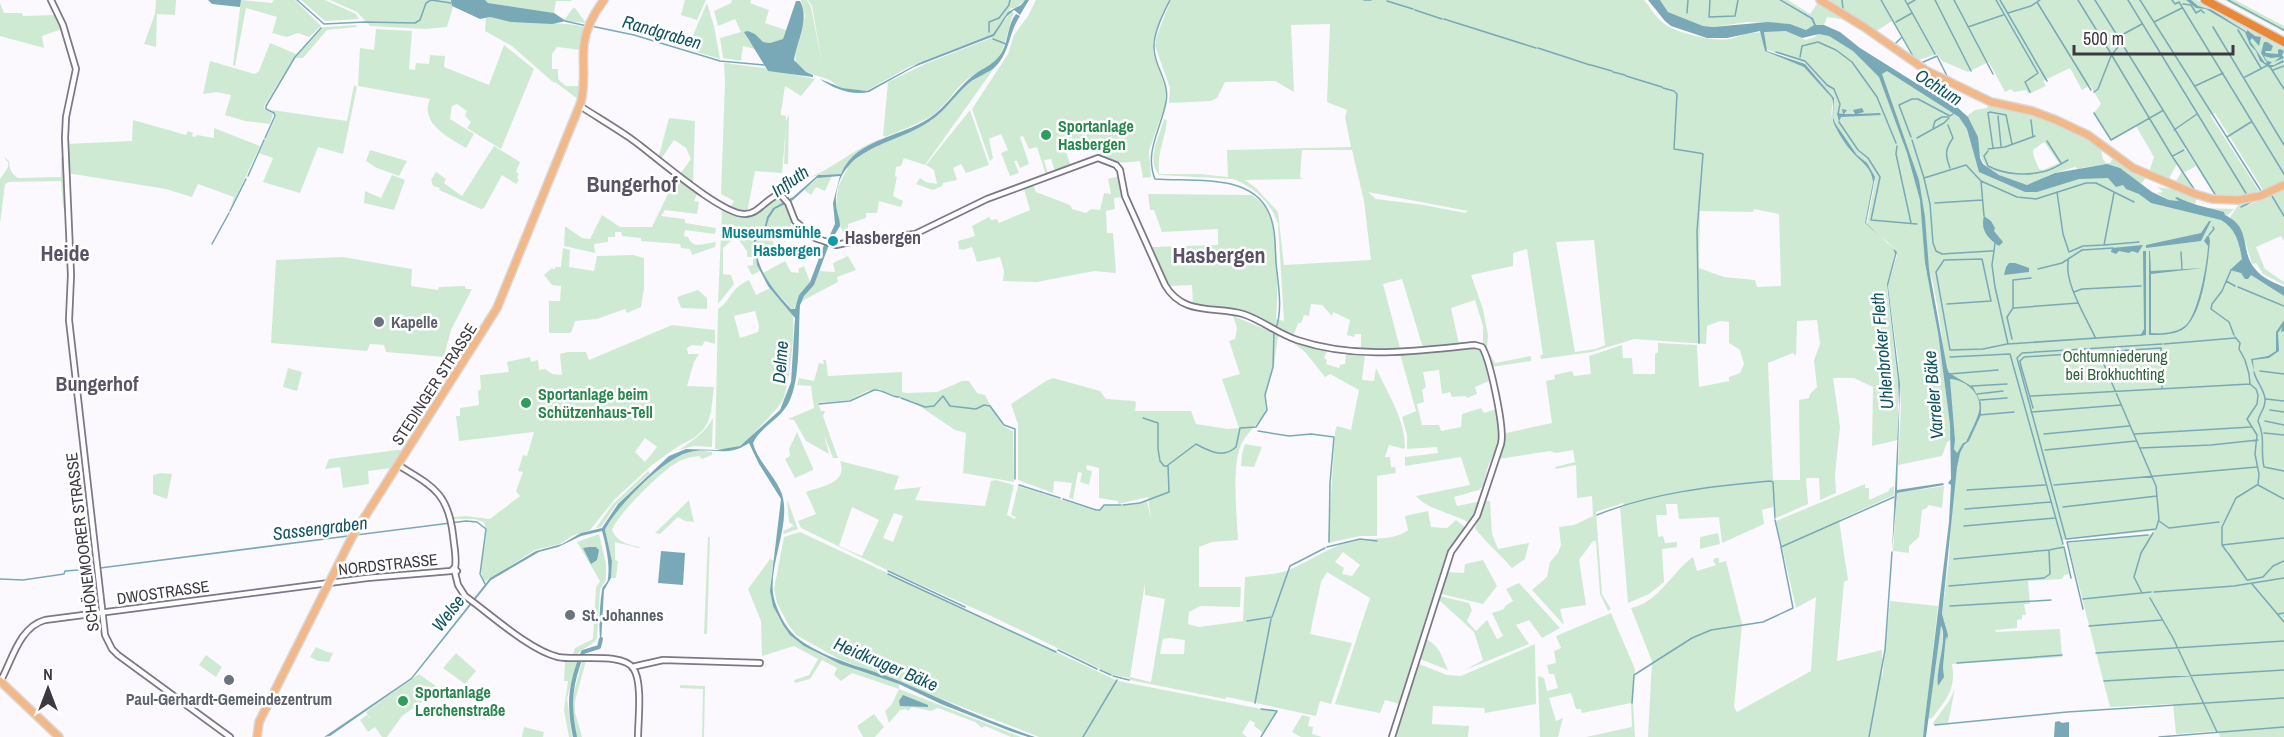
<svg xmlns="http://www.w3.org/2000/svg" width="2284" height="737" font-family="'Archivo Narrow',sans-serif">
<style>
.green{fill:#cfead3;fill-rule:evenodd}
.water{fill:#79a9b7;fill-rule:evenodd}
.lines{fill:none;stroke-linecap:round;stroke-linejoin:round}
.stream{stroke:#79a9b7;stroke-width:1.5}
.river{stroke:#79a9b7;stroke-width:4}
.minor-casing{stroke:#7d778a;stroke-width:8}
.major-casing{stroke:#d8d7d9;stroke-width:10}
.highway-casing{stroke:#d8d7d9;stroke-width:11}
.minor{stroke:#fff;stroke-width:4.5}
.major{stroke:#f2b888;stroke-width:7}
.highway{stroke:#e98839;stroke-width:8}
.leisure-dot{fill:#2e9e5b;stroke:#fff;stroke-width:2}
.culture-dot{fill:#0f9aa8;stroke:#fff;stroke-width:2}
.worship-dot{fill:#6b7280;stroke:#fff;stroke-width:2}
.labels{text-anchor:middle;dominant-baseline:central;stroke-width:5;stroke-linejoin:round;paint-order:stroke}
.leisure-label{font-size:16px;font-weight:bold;fill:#27864d;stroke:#fff;text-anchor:start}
.culture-label{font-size:16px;font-weight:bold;fill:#0d838f;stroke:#fff;text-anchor:end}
.worship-label{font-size:16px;font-weight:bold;fill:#5b616d;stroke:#fff;text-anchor:start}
.park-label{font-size:16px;fill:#30633b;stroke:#fff}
.street-label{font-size:16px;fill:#3c3942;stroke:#fff}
.water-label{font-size:18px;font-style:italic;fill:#105463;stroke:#fff}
.neighbourhood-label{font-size:18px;font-weight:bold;fill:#595365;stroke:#fff}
.quarter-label{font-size:20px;font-weight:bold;fill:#595365;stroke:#fff}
.district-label{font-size:22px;font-weight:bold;fill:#595365;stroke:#fff}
</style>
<rect width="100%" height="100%" fill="#fbf9fe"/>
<path class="green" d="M156,0H176L175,15L157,14L156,47L144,44L155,14Z
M241,0L272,3L274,0H295L321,26L309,37L298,33L287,37L272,33L277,17L246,8L235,66L233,65Z
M301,0H325L356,14L359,19L325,21Z
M330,0H460L452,6L453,7L447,27L425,29L370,26L357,12Z
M485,0H571L572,1H556L554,13L488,3Z
M685,0H706L697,20L681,15Z
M732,0H751L750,3L769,10L765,23L786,30L783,39L770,43L762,42L755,34L748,31L747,38L755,49L743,46L741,61L723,58L720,38L741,32L735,19L718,26L714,11L731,3Z
M801,0H807L811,7L822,64L812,6L808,0H1025L1015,9L1011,8L993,34L909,67L866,91L841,88L830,80L806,72L796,63L795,51L805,16Z
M1036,0H1169L1153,42V52L1166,90L1165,105L1149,151L1151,177L1143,178L1140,161C1126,162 1111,166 1100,154V146L1077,150L1074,146L1065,149L1071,166L1055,171L1051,159L1044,160L1048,174L1046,175L1037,147L1029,149L1023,136L1020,137L1029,164L1020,168L1017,161H1014L1019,173L1010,176L1001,153L1008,150L1001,134L989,139L993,158L990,161L972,109L1008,54L1014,35L1028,16Z
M1171,0H1644C1650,7 1655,16 1662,22C1674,33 1714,42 1730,39C1741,36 1750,31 1762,33L1765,51L1804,66L1832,98C1834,105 1830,111 1832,117C1834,128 1850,151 1859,158L1835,123L1833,117L1834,98L1805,64L1766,49L1764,32L1766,29L1787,31L1805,40L1815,37L1822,27L1967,119L1979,159L1992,174L2025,187L2031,184C2023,186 2016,183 2008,179C1966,161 1987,148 1967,116L1975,110L1987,108L1989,104L2043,115L2100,145L2103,159L2106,163H2110L2114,156L2148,175L2141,184C2117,166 2107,162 2078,169L2075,167L2049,175L2035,183L2105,168L2161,199L2225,215L2224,212L2202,208L2234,209L2227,216L2232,220L2251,267L2261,277L2284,289V737H2220L2218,731L2176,734L2173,704L2110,707L2068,543L2153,534L2154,531L2062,540L2069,574L2064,575L2062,579L2028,581L2030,604H2024L2026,615H2022V619L2017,620V628L1995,630L1996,632L2060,629L2062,657L1952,664C1956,688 1948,698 1933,717L1930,719L1928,718L1941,626C1946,634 1938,666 1938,678L1944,673L1943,667L1946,635L1947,641L1948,639L1942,614L1949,559L1954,459L1951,432V440L1947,442L1942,456L1898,465L1901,406L1898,360L1888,286L1897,255L1894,248L1867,224L1875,181L1873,176V182L1865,223L1893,248L1895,254L1887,288L1898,380V440L1872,446L1873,387L1854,378H1833L1840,427L1835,474L1836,493L1820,500L1819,478H1806L1808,504L1776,518L1773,500V507L1762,510L1764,524L1722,543L1719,517L1679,519L1677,504H1666L1667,515H1656L1658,537L1663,536L1665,543L1677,542V547L1662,549L1664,582L1649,594L1628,603L1620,507L1624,506L1623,503L1596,512L1602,594L1611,609L1608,611L1600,594L1596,541H1593L1579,560L1586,605L1560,609L1564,625L1532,590L1547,577L1550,562L1558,553L1561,545L1559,527L1574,525L1593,516L1592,496L1577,498L1576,465L1556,469L1555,467L1575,462L1573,450L1556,453L1550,451L1499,459L1506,433L1552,423L1546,381L1555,379L1554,375L1572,371L1574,376L1591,374L1589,356L1622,345L1623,358H1632L1633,374H1655V354L1658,352V343L1697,345L1699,387L1729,381V377L1740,373L1744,364L1740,350L1729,343V322L1720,321L1707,326L1706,344L1634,339L1592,352L1541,359L1540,355H1543L1527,249L1513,253V266L1471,275L1483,309L1488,335L1487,349L1495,363L1531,356V361L1491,367L1483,343V326L1475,300L1451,308L1459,344L1423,348L1402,279L1383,284L1400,348L1361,349V334H1355L1354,337L1347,335L1350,320L1333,312L1332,316L1322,305L1311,304L1309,316L1304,315L1301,323H1298L1293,337L1251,315L1231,309L1193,306L1192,285L1168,286L1152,247L1218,245V229L1162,232L1154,210H1150L1148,194L1252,195C1258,200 1265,205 1268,212C1279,233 1278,294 1276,319L1284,321L1278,224C1271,202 1254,187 1233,179L1159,175C1146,159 1159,138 1164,119L1167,120C1165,141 1157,151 1159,174H1200L1228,177L1227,150L1351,147L1345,117L1347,110L1327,102L1330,24L1291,25L1294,92L1275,81L1225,82L1217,98L1211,101L1169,103L1170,88L1155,46L1157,35ZM2044,142L2059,163L2043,170L2039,169L2034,157L2033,150ZM1302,150H1352L1364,201L1371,260L1284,265L1278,212L1257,189L1245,180L1305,179L1300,178ZM1368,192L1468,211L1465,213L1424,205L1376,199ZM1754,209L1779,214L1781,286L1757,287L1755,280L1724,277L1699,268L1700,211L1753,212ZM1594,240L1605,345L1595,349L1575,352L1556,242ZM1925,264C1933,275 1934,291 1937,304C1943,341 1947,377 1949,415L1934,305ZM1817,320L1820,344L1814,360L1817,387L1810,394L1809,398L1799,400L1800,480H1773L1768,363L1793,353L1796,356L1797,321Z
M1660,0H1779L1811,19L1814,25L1806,30L1790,24L1747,22L1713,27L1703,26L1668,12Z
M1782,0H1788L1810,14L1819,1L1843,16L1840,19L1827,17L1824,25H1816L1813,18Z
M1829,0H2197L2284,46V181L2263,190L2215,113L2210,115L2259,191L2233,197L2215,195L2186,148L2171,157L2173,158L2186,150L2196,166L2183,173L2196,191L2175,183L2182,171L2177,164L2168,180L2149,172L2154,157L2136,126L2111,140L2094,113L2101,104L2090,85L2082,90L2070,68L2043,81L2046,86L2029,94L2026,90L2014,92L2011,89L2005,92L1989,62L1968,72L1942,61L1937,54L1916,61L1892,21L1875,32Z
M2224,0H2235L2284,26V32Z
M0,3L4,13H22L23,16L55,15L62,29L42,36L44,48L0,36Z
M707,3L714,26L720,59L687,49Z
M573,8H575L586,23L566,21L565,19Z
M1012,11L1014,13C1007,28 1007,48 996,60C987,69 974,73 965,81C954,91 945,106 933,115C906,133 853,141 841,174H823L811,177C837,166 860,144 887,137L883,136L888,82L927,63L991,38Z
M490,17C521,25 553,20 585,27L581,50L557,47L552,54V69H558V79L566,86H581L579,100L555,82L554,83L512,46L485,31L486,18Z
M356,25L357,27L327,30L303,58H295L323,27Z
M376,29L412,31L409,69L415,70L416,63L429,64L430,55L445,56L444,67L489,85L504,45L534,69L501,149L467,128L471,122L465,116L467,111L457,104L452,106L450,119L474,134L466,148C449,138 419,123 430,99L358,86L360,48L374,50Z
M270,43L296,54L264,106L265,110L273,114L270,124L245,121L225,115L231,95L217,92L203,94L210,61L255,74L259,71Z
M724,63L765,68L768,71L782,72L815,79L801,96L785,86L781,112V115L786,116V121L789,114L788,164H784L786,126L782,173L755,171L747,213L730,208L734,201L721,194L725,82Z
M995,67L925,165L904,158L901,166L896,167L895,176L897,177L893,196L903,201L901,207L879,201L877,213H866V218L848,224L849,241H847L840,226L836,205L838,187L849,165L866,151L931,121L969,83Z
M354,85L357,87L343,154L318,147L300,193L263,182L273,158L259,153L276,117L272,110L347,121Z
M970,110L989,165L966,173L961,164L953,168L957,180L943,183L942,186L933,190L916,184L920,178L926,182L937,184L934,170L926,165Z
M669,118L695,121L693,184L680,174L691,159L686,148L674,140L661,159H658Z
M133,120L186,135L188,131L193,133L192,136L195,137L197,135L214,138V128L260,146L230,210L234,197L198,184L192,197L166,189L67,173L66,144L132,141Z
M494,146L520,162L516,172L519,174L517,178L519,180L516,184L502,175L484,208L481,209L439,190L440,188L433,186L431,180L436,172L446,179L444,183L462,196Z
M370,150L407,161L399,176L377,168L366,161Z
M3,156L9,161C9,168 12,175 18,178L61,177V157L63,158L66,212L63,207L61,181L9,182L5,184L0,224V179L8,167V162Z
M392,175L405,180L394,210L364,203L365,191L381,198Z
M677,175L698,192L694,201L699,202L697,214L665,210L661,216L685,219V223L716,228L715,234L685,230L684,236L688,237C693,250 705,243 716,242L715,247L692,255L690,249L681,248L680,244L641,241V238L622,236L621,232H615V237H608V242L594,244L595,253L564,246L565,226L582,238L590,239L602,215L620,227H652Z
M825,176H832L825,191L816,187L811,195L804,190L819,177Z
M1119,176L1123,197L1114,198L1115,209L1106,211L1107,233H1113L1116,273L1094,271L1037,282L1003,281L1004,271L1000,257L977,262L972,247L963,250L959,249L958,241L975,236L972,226L989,217L991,220L997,219L999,223L1030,210L1024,189L1033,185L1036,192L1070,205L1072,209L1086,213L1091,209L1100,210L1104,193L1111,194L1108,179Z
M2173,186L2197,196L2195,205L2181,201V199L2177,197L2180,201L2169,200L2157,193L2163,192L2157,187L2171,189Z
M2284,190V241L2281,236L2256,247L2265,269L2284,282V285L2263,274L2256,263L2252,264L2243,234L2230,217L2241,201L2248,200V205Z
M780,195L786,202L771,211L766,221L763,233L754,240L756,260L760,271L752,275L747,266L753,265V257H747V251L738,239H733L723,248V274L731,275L734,284L718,304L722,209L745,218V215Z
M786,203L794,221L791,223L790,231L772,239L774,245L766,249L764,245L757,255L755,242L765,232L769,218L775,209Z
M563,248L570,250L569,267L594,271L597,256L633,255L644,258V288L641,307L627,313L625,309L597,319L575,321L571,333H549V301H560L561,286L552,285L544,275L552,268L555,270V267H561Z
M848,256L856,270L837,277L838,282L804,300L800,305L804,295L814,285L819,271L835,272L833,263Z
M343,257L412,269L411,286L438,290L439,287L465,286L466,289H472L451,330L444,357L386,352L384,345L370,344L367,351L271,343L276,260Z
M785,261L791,272L799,273L798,269L804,266L810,282L793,310L769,285L763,273Z
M749,280L756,295L770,288C777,296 791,307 793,317C795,333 789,387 783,400C778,409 746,443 738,447C731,450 722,449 715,449L718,309C733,299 728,290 749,280ZM755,311L759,326L758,332L740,338L734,316Z
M698,290L707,298V309L681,308L677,297Z
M1233,316L1279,335C1275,347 1276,360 1273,370C1268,388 1264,389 1266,409C1261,422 1248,431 1242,443C1231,463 1237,516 1238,540L1212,542L1199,547V587H1241L1240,607L1201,606L1189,612L1188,624L1199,627L1243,621L1245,577C1260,575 1278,575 1291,569C1316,558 1331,545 1359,540C1377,537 1393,541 1408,530L1405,516L1428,511L1431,527L1447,528L1456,520L1466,528L1447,551L1412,662L1415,663L1400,704L1385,700L1380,713L1335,704L1370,598L1327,572L1321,582L1310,634L1352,643L1331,704L1320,701L1316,716L1227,697L1225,699L1130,680L1129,678L1113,675L989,615L883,568L801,528L798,521L816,514L806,492C823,486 848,483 840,461L899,476L894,490L921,487L915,500L985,506L991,481L996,480L1014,485L1007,515L1015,519L1016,517L1011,515L1018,486L1097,511L1105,505L1120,506L1147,501L1151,520L1148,497L1118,504V501L1099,498V468L1087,465L1086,467L1087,470L1092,471L1089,485L1080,482L1082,473L1078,472L1073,499L1069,498L1072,483L1054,481L1053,493L1018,480V424L1011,404L1046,381L1053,378L1100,391L1106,399L1134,401L1136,402L1135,411H1191L1196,424L1228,429L1239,428L1222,379L1240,374L1229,341L1235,339L1237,328ZM852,507L879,520L862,556L839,546ZM894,513L903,516L893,542L883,538ZM1343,552L1360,565L1352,576L1342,574L1344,568L1335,562ZM1145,583V595L1165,599L1151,682L1130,677ZM1170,638L1185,640L1184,654H1160L1163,639Z
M672,325L715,330V344L705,341L702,346L692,345L687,348L688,354H699L694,362L687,386L714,387L711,412L708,422L703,430L694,438L677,447L652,465L615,499L590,530L572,536L560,544L535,550L484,582C475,562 491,541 484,522L474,519H454L453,517L466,516L490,519L520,496L516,491L523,472L518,471L523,455L527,456L534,432L459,441L456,416H460V408L479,405L478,391L481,389L480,375L509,372L507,362L530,357L531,362L538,360L539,370L545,369L552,374L562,375L560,354L568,352H586L589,360ZM645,438L657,447L645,462L635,452Z
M1293,340L1327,351L1324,358L1327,360L1326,364L1339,368L1340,365L1345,364L1346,354H1365L1362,380L1374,381L1376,368C1388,394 1405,419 1405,448L1404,449L1389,445L1385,457H1390L1391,467H1395L1396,473L1377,476V536H1360L1328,543L1335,432L1337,426L1351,430L1359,390L1330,374L1325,377L1305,352L1291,341Z
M1475,347L1481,349L1489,381L1475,387L1477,394L1467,398L1466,396L1452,397L1450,392L1442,394L1439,370L1423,372L1426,387L1422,390L1424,402L1417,404L1422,425H1439L1441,431L1461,427L1462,414L1481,408L1484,413L1496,409L1500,441L1488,466L1483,486L1479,490L1454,497L1457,506L1481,501L1470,522H1468C1453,514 1425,508 1416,496L1470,485L1461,457L1405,466V457L1438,453L1437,447L1407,449V435L1402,417L1416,411L1400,354Z
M823,360H826L828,376L902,372V392L906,393L937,392L962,381H969L977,393L985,395C990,406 998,415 1003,426L1013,431L1014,482L963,473L966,433L955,430L912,401L895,397L879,389L867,391L850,400L818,403L821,411H825L823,416L838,458H833L824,435L829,454L806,441L794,420L788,419L814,408L811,386L797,385L799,378L814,381L819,363L824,364Z
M288,368L302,372L297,391L283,387Z
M713,418L712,447L694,446L679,450C694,439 703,435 713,418Z
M797,432L813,468V470L795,478L785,459L790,456L789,449Z
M1245,444L1262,447L1254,467L1241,466L1242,454Z
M397,450H403L391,468L368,471L369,484L343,488L340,467L325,469L329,459Z
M703,451L712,452V455L702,459L699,456C689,457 682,459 673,465C659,474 617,515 612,530C618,543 627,544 640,547L639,548L615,542V560L618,561L616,578H611L612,561L605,530C614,510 656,468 676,457C684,452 693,451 703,451Z
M648,471L650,473L616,505L601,527L596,528L612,505Z
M161,473L172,474L167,499L153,494V475Z
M1865,484V488H1869V500L1889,491V489L1894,486V495L1839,520L1848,580L1844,582L1837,661L1882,650V679L1890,601L1938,606L1923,737H1648L1652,661L1631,608C1658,603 1672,572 1693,557L1697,571L1716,565L1713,561L1715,558H1719V563L1726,561L1742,624L1734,707L1737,712L1811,671L1816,597L1796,608L1776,521Z
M1944,486L1942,508L1928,505L1927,508L1922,510L1919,537L1909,546V553L1893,551L1897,493Z
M787,499L798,529L784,534L783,531L794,526L789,522Z
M689,500L694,522L685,521L678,517L660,534L655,533Z
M1485,501H1490L1492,534L1498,549L1529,543L1525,559L1512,568C1500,554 1486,543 1475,528Z
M800,532L1118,681L1277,712L1262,734L1261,731L1254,726L1255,723L1250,720L1242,733L1247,737H1039L839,659L796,635L788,624L777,603L774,589L784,537Z
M1718,533L1720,544L1700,549V537Z
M599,534L606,564V580L600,589L597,638C593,647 580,647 576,657H572L575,648L593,639L596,587L600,581L577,542Z
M708,537H710L707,634H704Z
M770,559L774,561C754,646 838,663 899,684V689L1021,737H1011L985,726L982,728L975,722L938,708L931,711L912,707L908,711L906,709L900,710L889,723L885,711L892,704L899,689L852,673L841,681L834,675L837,668L822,660L810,679L795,683L794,680L809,675L818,659L794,646L762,656L761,621L748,589Z
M1483,560L1497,586L1483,604L1441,594L1448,572L1464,573L1465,564Z
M1519,583L1560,628L1542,638L1529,620L1516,625L1529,644L1465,670L1483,660L1474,632L1439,600L1440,596L1469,603L1472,610L1467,621L1476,631L1487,620L1497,639L1503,636L1492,613L1504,609L1505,606L1513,601L1506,589Z
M1611,613L1635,669L1633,702L1635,737H1586L1632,727L1631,703L1582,713L1581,709H1576L1571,693L1549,698L1556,721L1563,718L1558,737H1540L1538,676L1544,678L1547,691L1558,688L1554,674H1549L1547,665L1556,663L1554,651L1561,648L1556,636Z
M1425,639C1439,644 1442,657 1448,670L1420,659Z
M1535,644L1536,704L1485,713L1484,708L1433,706L1432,724L1469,726L1468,737H1394L1419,664L1447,675L1461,676Z
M316,647L327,652L333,653L329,662L318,661L310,657Z
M456,653L476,671L465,684L443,668Z
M206,655L222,667L216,677L199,665Z
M565,660L578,661L567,698L572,737H569L564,710L568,681H564Z
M586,661L575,701V712L582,737H576L570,707L582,662Z
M419,674L440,689L402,716L387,737H382L375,727L368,732L360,720L367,715L371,720L366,712Z
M680,685L705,686L704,737H702L703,689L680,688Z
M1955,689L1948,723L1934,725L1933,723L1949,701Z
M874,714L884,727L875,737H863L857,726Z
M1302,715L1310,717L1308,726L1313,727L1312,734L1322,737H1301L1292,732Z
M524,727L544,732L543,737H522Z"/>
<path class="water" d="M208,0H241L240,7L212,4Z
M451,0H485L488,3L554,13L566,21L552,24L511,22L490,17L480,19L452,6Z
M1025,0H1029L1020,15L1014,10L1007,16L994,36L914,67L869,92C852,96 832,88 820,79L842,88L867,91L919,63L993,34L1008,12L1021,5Z
M1648,0H1660L1668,12L1703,26L1713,27L1768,22L1790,24L1806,30L1814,25L1811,19L1779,0H1782L1813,18L1816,25H1824L1840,32L1860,48L1919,85L1947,98L1968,117L1978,137L1980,158L1983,164L1999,175L2027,185L2055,173L2107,164L2120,168L2152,192L2169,200L2179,201L2175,198L2177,197C2192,205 2207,207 2224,212L2225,215C2253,228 2239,252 2256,270C2262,278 2275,283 2284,287V296L2251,275L2248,279H2245L2241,273L2230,270L2242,259C2239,242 2236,229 2221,220L2151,203L2139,194L2126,189L2123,185L2116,187L2108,178L2079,179L2037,192H2025L1979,172L1967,129L1959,117L1887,71L1882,74L1919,180L1925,217L1929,269L1947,368L1949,373L1973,387L1981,403V415L1969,441L1964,445L1960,453L1957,467L1942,614L1948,635L1947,641L1946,636L1943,667L1944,677L1938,686C1935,672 1948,636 1941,626L1926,737H1923L1925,718L1949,522L1951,485L1948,483L1951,479L1950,424L1938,333L1925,263L1920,200L1907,153L1879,77L1853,51L1829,36L1819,34L1802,38L1786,31L1764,32L1767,51L1805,64L1834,98L1833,117L1835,123L1857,155L1867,163L1875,177L1866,223L1897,252L1888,286L1900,384L1897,490L1943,483L1944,485L1897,493L1892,552L1899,406L1898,380L1887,284L1895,254L1893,248L1865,223L1873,182C1872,169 1863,163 1855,155C1847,147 1840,136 1835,126C1830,117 1835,108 1832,98L1804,67L1765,51L1760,31L1727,38H1707L1671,26L1665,21ZM1950,379C1967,380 1985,396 1978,415C1975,424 1970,433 1966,442L1963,443L1957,453L1954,449L1955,440Z
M2186,0H2191L2198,6L2212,10L2247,32V30L2255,36L2261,37L2259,46L2252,38L2250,41L2265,63H2267L2261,53L2264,42H2267L2273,46L2271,51H2265L2266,53L2278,54V50L2280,49L2284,51L2282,55L2284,58L2274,62L2280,57L2271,58L2264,56L2267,61L2272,62L2269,65H2274L2283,60L2284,62L2270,68L2260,61L2256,51L2250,45L2245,32L2206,9L2196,8Z
M796,1H800C810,19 797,40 794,60L806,72L813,75V77L768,71L744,32L748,31L755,34L763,42L770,43L783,39Z
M1016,14L1020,16C1009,32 1010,51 996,66C989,73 978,76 969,83C953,97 942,116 922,126C887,146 836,150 836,203C836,211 840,218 840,226L831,241L829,237L835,224L833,203L840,176L817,178L793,200L775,209L769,218L765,232L755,242C757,271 772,289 791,309H795L799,295L810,282L824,245L830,242L814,285L804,296L800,305C798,332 801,379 789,402C781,419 761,426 753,443C758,463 779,479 783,498C790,530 765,571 775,602C779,615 788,632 800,640C831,662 870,668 904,683C948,702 990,722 1035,737H1028L1010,731L941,704L899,684L840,664L804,646L790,635L783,625L773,606L770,591L781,499L759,464L749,443C727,458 713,447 690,452C666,456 615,508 605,530L612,561L611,578L604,590L601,643C598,633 600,602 602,590C603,584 608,584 608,578C610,564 606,545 602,531L581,536L558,547L539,552L491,580L412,679L330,736L324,737L411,678L490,578L536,551L562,544L581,533L602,528L618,504L669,456L686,449L717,450L740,446L780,410L791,382L795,318L768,286L757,265L754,240L763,233L767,217L773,208L793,197L818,175L841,174C856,136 908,137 935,114C951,101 961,83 978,72C988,66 996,62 1002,52C1009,40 1007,25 1016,14Z
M1862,108L1864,112L1857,114L1880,113L1881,115L1841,117L1839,122L1837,113L1843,114L1842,109L1847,110L1844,114H1855L1853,110Z
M1984,216L1991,221L1995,228L1994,231L2003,242L1999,246C1988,239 1980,230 1984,216Z
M2209,221H2211L2201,241L2146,248V245L2201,233Z
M2207,236H2209L2210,241C2208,263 2203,317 2182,330C2172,335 2160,335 2149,335V251H2150L2151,271L2203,268L2151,274V333C2163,334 2178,333 2187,324C2199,310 2207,264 2208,246L2204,241Z
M2143,245L2138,253L2132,251L2129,253L2119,251L2116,254L2111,252L2112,248Z
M2143,251H2146V335L2140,336L2144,329Z
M2009,263H2015L2029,268V272L2004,275L2006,267Z
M2284,320V331L2281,332L2282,327L2278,333L2279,351L2269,358L2253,360L2254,371L2251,359L2268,356L2276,351V332Z
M589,547H596L599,550L597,560L591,564L583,548Z
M661,551L685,553L683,585L658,583Z
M903,695L928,705V707L900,706L899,701Z
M2059,721L2062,723L2069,722V737H2054L2055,722Z"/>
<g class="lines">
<path class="stream" d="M297,0L324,24L365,22L415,23L420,20L426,3L431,0
M431,0L451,3
M1170,0C1163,14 1153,33 1154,49C1155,68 1170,82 1166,102C1161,129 1144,152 1155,179C1191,182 1251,172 1269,213C1276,228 1275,247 1276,263C1278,283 1283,309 1276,328
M1364,0H1371
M1710,0L1709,17L1735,16L1738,0
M1842,0L1843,9
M1881,0L1914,58
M1905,0L1935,54
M1935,0L1971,71
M1954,0L1993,74
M1996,0L2038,73L2025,82L2030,92
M2000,0L2047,81
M2078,0L2110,52
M2095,0L2120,40
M2128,0L2247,195
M2140,0L2261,191
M2172,0L2175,4L2179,2L2284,174
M2228,0L2284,30
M1387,1L1413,9
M2037,2L2091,90
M1009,4L1010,0
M1908,4L1915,0
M2183,4L2191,5L2196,13L2201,10L2204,13
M1415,10L1442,19
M1687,13L1688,0
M1847,13L1856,18
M2008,13L2031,6L2040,0
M1444,19L1536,48
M565,21L587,26
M1896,22L1912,13
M2154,22L2182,8
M591,26L634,35L720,61L764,65
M1968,27L2003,15
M2213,27L2284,145
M2238,30L2261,68
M989,32V22L999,18L1009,5
M2118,37L2142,24
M993,39L1006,44
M2121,42L2216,196
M1894,45L1901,38
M1538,48L1590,65
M1776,52L1805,61L1827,85L1834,89L1840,104L1838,114
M2111,54L2172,156L2194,189
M1800,57L1802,46L1818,42L1836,50L1852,62L1877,97L1896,143
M1921,63L1937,56L1948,78
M1591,65L1612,71
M2270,67L2284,89
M2273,70L2284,66
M1613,72L1625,75
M1626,76L1662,87
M2245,77L2268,65
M2195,86L2223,73
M1663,88L1674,91
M1675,92L1677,94L1674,149L1699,153
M2094,92L2098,89L2111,56L2121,43
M2094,113L2111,140L2162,111
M1998,116L2001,146
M2031,120L2033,137
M1839,122L1858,150L1868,158L1880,177L1871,220L1917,224
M1948,125L1953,138C1945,149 1945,155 1950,168
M1933,128L1935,121L1942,117H1948
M2174,130L2197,114
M1911,137L1899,105L1912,99H1918L1950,116L1953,114
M2227,137L2251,122
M265,138L275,116L274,113L266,109V106L295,57L321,28
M1917,138L1944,123L1949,118
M1912,140L1924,178L1966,165L1981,181L1984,216
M2047,141L2061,163
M1897,146L1896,154L1911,223
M1993,148L1988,113L1990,112L2006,115L2012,144
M1988,149L2005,147L2035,136
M1988,151L1984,156L1988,166C2005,175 2028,176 2046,171C2054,169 2061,164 2068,160
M2173,156L2184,150
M248,176L264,140
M1924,178L1930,204L1933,243L1936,251L1942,254L1991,251H1994L1995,243
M1981,181L2017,197L2036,199L2086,183H2096L2134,202
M2057,192L2063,234L2069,252L2083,246L2104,245L2114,193
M2272,196L2284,216
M2266,197L2283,189
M1935,203L1982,200
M2241,207L2253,201
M230,211L246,179
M2209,235L2214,229L2213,227
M212,244L229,213
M2104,245L2139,242
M1994,251L1992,265L1995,287L2008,344L2141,335
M2181,252L2182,269
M2069,258C2062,280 2086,317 2095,337
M2038,269L2062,263L2082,250L2113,248
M2231,270L2222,291L2212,304L2211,309L2229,322L2234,335
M2226,281L2235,286
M2238,287L2284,306
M2074,292L2082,289L2141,286
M1947,304L1991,301L1982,259L1944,260L1936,272L1950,350L1983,349L2007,344
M2014,308L2078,303
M2235,337L2240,343L2239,349L2245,360L2249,374L2250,384L2256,389L2258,395L2257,404L2247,419L2257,435L2255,454L2259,474L2258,485L2284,499
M2012,339L2007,317L2013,308V280L2031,278
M1699,343L1697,231L1703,154L1700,153
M2164,344L2235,338
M1950,357L2010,354L2063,544
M2260,371L2284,374
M2254,372C2256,382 2266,391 2265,401C2265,409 2259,414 2258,421C2266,439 2260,450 2264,467L2284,471
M1949,374L1998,370
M1972,386L2007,384
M1977,394L2003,391
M2031,396L2250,384
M901,398L925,407L934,406L943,396L950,406L976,409L984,405L990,406L1004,425L1015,429V479
M2266,399L2284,401
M1980,400L2007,398
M819,404L850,401L874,390C884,389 889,397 899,397
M2033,408L2021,366L2020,361L2024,357L2161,348L2162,388
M2270,410L2284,412
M2031,412L2121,405
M1979,415L2014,412
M1143,418L1158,423V449L1160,461L1164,466H1168
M2265,421L2284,425
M1258,431L1289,436L1311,434L1334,437L1330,483L1329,542
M2264,433L2284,435
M2044,434L2129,426
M2134,434L2251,427
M2140,448L2211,445L2258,440
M2045,450L2136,441
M1019,485L1060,498
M2054,485L2257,467
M1967,490L2045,485
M1063,499L1096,510H1100L1104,505H1121
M1123,505L1140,503L1169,492L1168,465L1196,444C1209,451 1223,459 1236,447L1240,428L1256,427L1267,410L1265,395L1273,367L1274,332
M2063,507L2157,496
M1965,509L2051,502
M1597,515C1651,493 1712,486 1770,481L1773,482L1775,518
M1775,520L1781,546
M2159,521L2169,528L2219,522
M1964,526L2055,518
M356,535L466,521L477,522L486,529L480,574L485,584
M2066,539L2017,358L2022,353L2162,344
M2067,539L2156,529L2159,519L2156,486L2099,353
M2067,542L2148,535
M2067,542L2083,609
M2222,545L2284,538
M1327,547L1360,539L1377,541
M2064,547L2071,578
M2227,552L2222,545V527L2236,498L2257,485
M2228,553L2247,580
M1954,559L2049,550L2064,547
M100,568L348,536
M888,571L965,607
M888,574L1056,652
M0,579L23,580L64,574L65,571L93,569
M2248,580L2263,577L2273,566L2284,561
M2252,584L2284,622
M1949,586L2044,578L2050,574L2049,550
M2154,592L2234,586L2284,578
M2142,593L2134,577L2141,553L2153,533
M2150,598L2173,638L2217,732
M2083,599L2151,592
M1950,606L2051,600
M2278,614L2284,613
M1247,621L1272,617L1290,566L1325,548
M2089,626L2162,620
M1058,650L1097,669
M2096,653L2284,641
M1957,663L2062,655
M1100,670L1111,675
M1113,676L1129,680
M2104,681L2284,670
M1255,703L1271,619
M1632,703L1634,675L1692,638L1711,630L1763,622L1793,608L1781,547L1894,497
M1935,725L2067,712L2284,698
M1083,737L1117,680
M1261,737L1277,711L1261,709
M1869,737L1885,650L1892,552
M2159,737L2284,727"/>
<path class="river" d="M575,737C568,704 570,684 583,652L599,647L601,639"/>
<g class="minor-casing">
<path id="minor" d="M51,0L63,25L76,69L66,117L65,138L71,275L69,320L105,635L112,649L118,655L230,737
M580,106C597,117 614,127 630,138C653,154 721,215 745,214C759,214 767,197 780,194L788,203L795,221L815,238L836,245L860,240L881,241L898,236L915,234L987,199L1098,158L1116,165L1120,170L1125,196L1165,285C1183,316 1214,306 1243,314C1262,320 1278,334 1297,340C1357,360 1414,351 1475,345L1482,347C1490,360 1505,429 1501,444L1477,516L1451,552L1392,737
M398,465C432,486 448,492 453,535C454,546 457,558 455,568
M632,667L663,660L760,663
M0,682C12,661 19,627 45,620L367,578L451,571L454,568L457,571L455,573L458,585L465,596C489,613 529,650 558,657C577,661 622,652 633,668C643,681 638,721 638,737"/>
</g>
<g class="major-casing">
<path id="major" d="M1820,0L1864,27L1927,71L1991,102L2032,111L2056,120L2088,135L2133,168L2195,194L2212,199L2238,200L2260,196L2284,185
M0,681L59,737
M257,737L259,722L352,537L497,308L581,102C586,82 582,63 584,44C586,27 594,13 604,0"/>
</g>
<g class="highway-casing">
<path id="highway" d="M2205,0L2284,42"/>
</g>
<use href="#minor" class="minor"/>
<use href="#major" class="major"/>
<use href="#highway" class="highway"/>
</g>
<g class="leisure-dot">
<circle cx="1046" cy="135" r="6"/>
<circle cx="526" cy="403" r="6"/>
<circle cx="403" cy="701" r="6"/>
</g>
<circle class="culture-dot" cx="833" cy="241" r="6"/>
<g class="worship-dot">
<circle cx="379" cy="322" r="6"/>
<circle cx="570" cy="615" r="6"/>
<circle cx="229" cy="680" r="6"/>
</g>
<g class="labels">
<g class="leisure-label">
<text x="1058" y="126">Sportanlage<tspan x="1058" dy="18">Hasbergen</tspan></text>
<text x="538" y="394">Sportanlage beim<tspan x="538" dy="18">Schützenhaus-Tell</tspan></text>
<text x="415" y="692">Sportanlage<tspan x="415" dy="18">Lerchenstraße</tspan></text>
</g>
<g class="culture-label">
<text x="821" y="232">Museumsmühle<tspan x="821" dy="18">Hasbergen</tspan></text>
</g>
<g class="worship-label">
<text x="391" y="322">Kapelle</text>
<text x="582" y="615">St. Johannes</text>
<text x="229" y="699" text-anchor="middle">Paul-Gerhardt-Gemeindezentrum</text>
</g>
<g class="park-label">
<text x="2115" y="356">Ochtumniederung<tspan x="2115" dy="18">bei Brokhuchting</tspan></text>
</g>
<g class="street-label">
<text transform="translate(434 384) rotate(-57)">STEDINGER STRASSE</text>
<text transform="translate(82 542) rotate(-97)">SCHÖNEMOORER STRASSE</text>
<text transform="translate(388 564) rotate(-6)">NORDSTRASSE</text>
<text transform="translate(163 592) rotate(-8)">DWOSTRASSE</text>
</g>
<g class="water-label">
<text transform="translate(662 32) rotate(16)">Randgraben</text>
<text transform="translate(1939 87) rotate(33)">Ochtum</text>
<text transform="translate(790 181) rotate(-34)">Influth</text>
<text transform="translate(1882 351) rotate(-95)">Uhlenbroker Fleth</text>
<text transform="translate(780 362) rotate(-86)">Delme</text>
<text transform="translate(1933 395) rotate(-95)">Varreler Bäke</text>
<text transform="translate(320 528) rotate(-7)">Sassengraben</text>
<text transform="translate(448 613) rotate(-52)">Welse</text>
<text transform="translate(886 664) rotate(23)">Heidkruger Bäke</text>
</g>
<g class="neighbourhood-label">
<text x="883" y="237">Hasbergen</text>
</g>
<g class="quarter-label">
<text x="97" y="383">Bungerhof</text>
</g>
<g class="district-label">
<text x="632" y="184">Bungerhof</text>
<text x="65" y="253">Heide</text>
<text x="1219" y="255">Hasbergen</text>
</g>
</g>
<g transform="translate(48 689)" stroke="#ffffff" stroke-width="4.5" paint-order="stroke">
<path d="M0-4.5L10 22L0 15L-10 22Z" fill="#3c3942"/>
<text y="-9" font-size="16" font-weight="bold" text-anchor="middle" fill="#3c3942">N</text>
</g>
<path d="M2074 45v9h159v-9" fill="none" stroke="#3c3942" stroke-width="3"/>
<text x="2083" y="45" font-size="18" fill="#3c3942" stroke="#ffffff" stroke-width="4.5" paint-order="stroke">500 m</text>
</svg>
